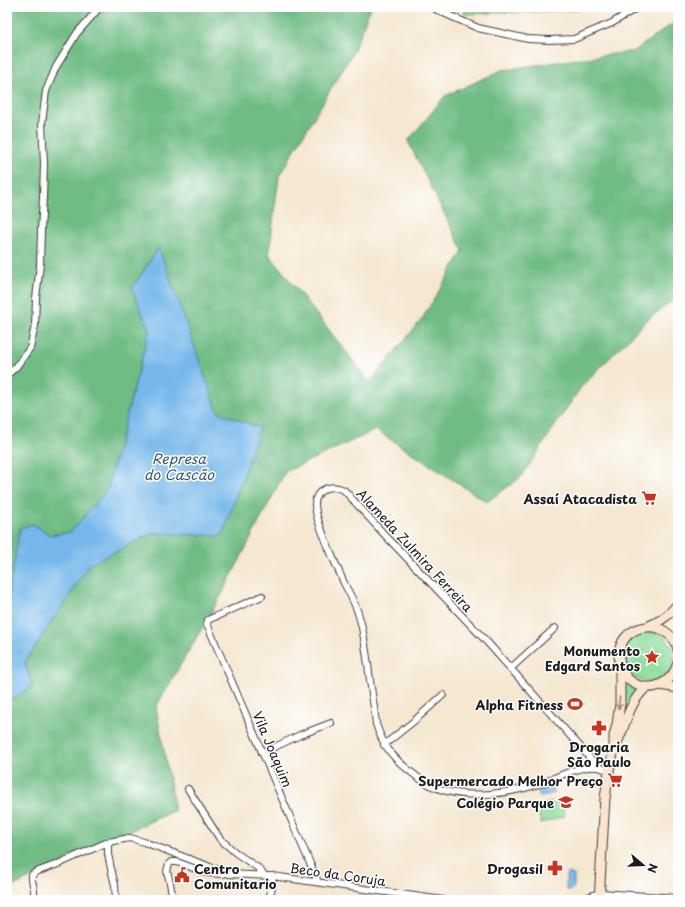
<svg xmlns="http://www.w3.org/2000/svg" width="685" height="907" font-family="'Playpen Sans',sans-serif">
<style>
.green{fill:#8bdc9c;stroke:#547c5c}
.forest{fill:#70bc84;stroke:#466c50}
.water{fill:#74b7ea;stroke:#486a83}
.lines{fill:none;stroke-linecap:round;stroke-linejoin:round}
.minor-casing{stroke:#3d3a37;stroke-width:8}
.secondary-casing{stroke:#3d3a37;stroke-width:11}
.minor{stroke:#fff;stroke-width:6}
.secondary{stroke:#fce5cf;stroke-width:9}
.oneway{stroke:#978b7e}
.labels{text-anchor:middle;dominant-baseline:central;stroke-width:3;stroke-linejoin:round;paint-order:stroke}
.poi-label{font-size:13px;font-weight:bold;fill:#1c1c1c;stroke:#fff;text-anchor:end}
.street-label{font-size:13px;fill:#1c1c1c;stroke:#fff}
.water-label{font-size:14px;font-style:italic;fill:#3f5a6e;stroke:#fff}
</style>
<rect width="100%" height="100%" fill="#fff"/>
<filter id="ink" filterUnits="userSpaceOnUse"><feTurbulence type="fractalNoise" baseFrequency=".025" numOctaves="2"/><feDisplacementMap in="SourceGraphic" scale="8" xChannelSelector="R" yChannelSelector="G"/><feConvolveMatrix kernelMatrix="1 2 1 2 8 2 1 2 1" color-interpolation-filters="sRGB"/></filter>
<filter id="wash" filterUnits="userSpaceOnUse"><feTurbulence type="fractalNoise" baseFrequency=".012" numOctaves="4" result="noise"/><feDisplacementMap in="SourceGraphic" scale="16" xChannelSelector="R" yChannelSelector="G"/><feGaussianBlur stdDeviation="0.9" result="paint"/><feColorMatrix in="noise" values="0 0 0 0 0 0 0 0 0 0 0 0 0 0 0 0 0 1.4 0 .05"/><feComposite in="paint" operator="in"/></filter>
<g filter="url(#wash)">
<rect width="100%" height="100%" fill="#f5e7d0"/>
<path class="green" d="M464,7H595V9L465,14Z
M624 657a25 25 0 1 1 50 0a25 25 0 1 1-50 0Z
M623,681L629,685L640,689L617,736Z
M561,800L565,816L541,823L537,806Z"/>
<path class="forest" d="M7,7H371L352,54L279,176L269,254L370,382L422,319L463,251L408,141L445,96L502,70L634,51L678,20V297L648,319L581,387L521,477L487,502L376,430L285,472L223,592L156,707L175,810L7,889V703L32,687L25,662L90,564L154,533L222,536L260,428L218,412L158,249L132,288L149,331L107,490L71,532L50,535L33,524L7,603Z"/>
<path class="water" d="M159,248L218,412L260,428L222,536L154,533L90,564L25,662L32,687L7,703V603L20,528L33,524L50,535L71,532L107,490L149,331L132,288Z
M552,786L554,793L540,798L538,791Z
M569,873L574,875V887L571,890L569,891L566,889V875Z"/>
</g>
<g filter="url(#ink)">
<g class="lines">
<g class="minor-casing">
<path id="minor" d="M432,7L439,11L478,28L528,39L550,40L574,39L612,23L638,7
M7,375L16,367L30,348L35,326L36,298L40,265L41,230L43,198L44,163L42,123L46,91L56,67L77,33L100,7
M262,596L210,619L208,620L207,624L318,882
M510,669L555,628
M384,745L414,721L443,695
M262,753L300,735L331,723
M598,767L487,642L383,533L344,490C332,484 316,488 315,504C315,515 320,526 324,536C330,552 337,567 344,583C349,593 355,603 358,613C364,630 365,647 368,664C370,684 374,704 376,724C383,746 393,758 411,772C419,779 430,786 440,789C470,800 512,793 542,783C557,777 581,765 597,767C601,767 605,769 609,771
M188,789L220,839L236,853L258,868L264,875
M108,842V854L111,869L115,885L116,900
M28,900L34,895C35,888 31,882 32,875L36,872L58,864L108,842L130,838L144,842L229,874L272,876L443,900
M173,900L170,883L167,871L169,864L171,862H177L207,873L223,874
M269,900L272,887V876
M580,900L599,893L678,898"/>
</g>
<g class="secondary-casing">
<path id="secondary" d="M649,626C662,620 668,616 678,604
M678,650C677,642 671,635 664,631C652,623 634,627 625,638C614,652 619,675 635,684C653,693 673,682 678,663
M660,685L678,688
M614,748C623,734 625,718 633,704C636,698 641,692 646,687
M599,900L605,798L609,771L614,749V736L617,724L620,704V665"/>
</g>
<use href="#minor" class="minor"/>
<use href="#secondary" class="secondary"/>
</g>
<defs><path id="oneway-shaft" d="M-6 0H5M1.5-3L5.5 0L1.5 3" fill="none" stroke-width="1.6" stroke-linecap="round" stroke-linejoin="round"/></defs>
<use class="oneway" href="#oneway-shaft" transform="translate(619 703) rotate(96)"/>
</g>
<defs>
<g id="supermarket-bare" transform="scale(1.2)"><path d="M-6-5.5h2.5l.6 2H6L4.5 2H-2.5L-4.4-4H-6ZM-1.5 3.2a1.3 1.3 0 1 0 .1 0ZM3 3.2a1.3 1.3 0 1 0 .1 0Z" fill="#c8321e" stroke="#fff" stroke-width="2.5" paint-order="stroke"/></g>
<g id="sight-bare" transform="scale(1.2)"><path d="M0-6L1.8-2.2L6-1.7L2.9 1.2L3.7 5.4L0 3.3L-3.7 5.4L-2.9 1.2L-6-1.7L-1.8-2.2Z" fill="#c8321e" stroke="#fff" stroke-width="2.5" paint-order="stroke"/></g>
<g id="stadium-bare" transform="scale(1.2)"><path d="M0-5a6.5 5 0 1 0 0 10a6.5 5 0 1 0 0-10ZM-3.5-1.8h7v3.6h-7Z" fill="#c8321e" stroke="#fff" stroke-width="2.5" paint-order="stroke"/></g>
<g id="pharmacy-bare" transform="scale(1.2)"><path d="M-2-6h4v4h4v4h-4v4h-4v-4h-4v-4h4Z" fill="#c8321e" stroke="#fff" stroke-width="2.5" paint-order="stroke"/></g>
<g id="school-bare" transform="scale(1.2)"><path d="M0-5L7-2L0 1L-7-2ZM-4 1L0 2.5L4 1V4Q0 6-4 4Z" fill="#c8321e" stroke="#fff" stroke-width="2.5" paint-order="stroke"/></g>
<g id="civic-bare" transform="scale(1.2)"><path d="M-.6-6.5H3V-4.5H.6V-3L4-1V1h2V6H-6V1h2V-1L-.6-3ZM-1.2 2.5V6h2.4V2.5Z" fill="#c8321e" stroke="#fff" stroke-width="2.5" paint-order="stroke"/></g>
</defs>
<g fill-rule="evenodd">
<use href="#supermarket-bare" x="649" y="498"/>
<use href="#sight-bare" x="652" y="657"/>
<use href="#stadium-bare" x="575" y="704"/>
<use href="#pharmacy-bare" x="599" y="728"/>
<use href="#supermarket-bare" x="615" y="780"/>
<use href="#school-bare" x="566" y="802"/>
<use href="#pharmacy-bare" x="555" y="868"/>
<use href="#civic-bare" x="182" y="875"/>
</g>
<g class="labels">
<g class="poi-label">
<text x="637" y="498">Assaí Atacadista</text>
<text x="640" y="650">Monumento<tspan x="640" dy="15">Edgard Santos</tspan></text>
<text x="563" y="704">Alpha Fitness</text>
<text x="599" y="746" text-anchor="middle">Drogaria<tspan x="599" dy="15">São Paulo</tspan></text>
<text x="603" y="780">Supermercado Melhor Preço</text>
<text x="554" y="802">Colégio Parque</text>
<text x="194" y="868" text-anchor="start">Centro<tspan x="194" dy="15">Comunitario</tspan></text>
<text x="543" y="868">Drogasil</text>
</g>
<g class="street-label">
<text transform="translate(415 550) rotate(47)">Alameda Zulmira Ferreira</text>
<text transform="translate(273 749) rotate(67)">Vila Joaquim</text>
<text transform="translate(338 874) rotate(8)">Beco da Coruja</text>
</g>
<g class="water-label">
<text x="179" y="458">Represa<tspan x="179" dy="16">do Cascão</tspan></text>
</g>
</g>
<rect width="685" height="907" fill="none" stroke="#fff" stroke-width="24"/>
<g transform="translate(643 865) rotate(109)" stroke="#ffffff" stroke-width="3" paint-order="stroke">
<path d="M0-3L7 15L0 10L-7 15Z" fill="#1c1c1c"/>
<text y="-6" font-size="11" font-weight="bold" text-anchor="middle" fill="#1c1c1c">N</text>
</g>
</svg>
